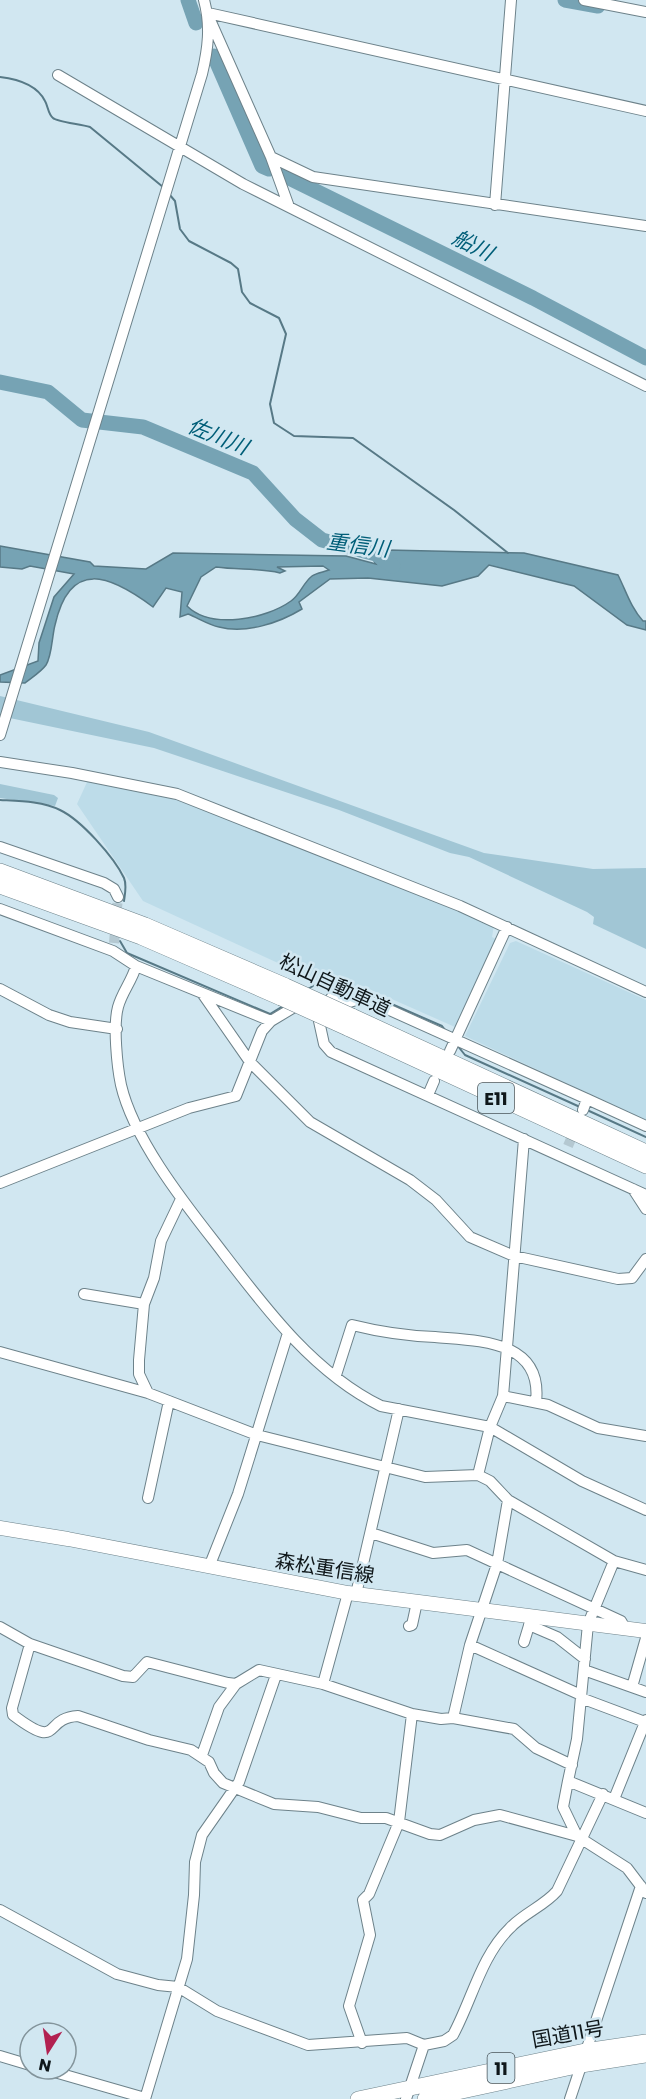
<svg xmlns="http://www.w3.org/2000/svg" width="646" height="2099" font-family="Poppins,'Noto Sans JP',sans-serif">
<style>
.built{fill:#bddce9}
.green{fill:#a1c6d5}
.water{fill:#76a3b4;stroke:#577986;stroke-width:1.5;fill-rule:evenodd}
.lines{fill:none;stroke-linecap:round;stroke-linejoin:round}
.stream{stroke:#577986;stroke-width:2}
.river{stroke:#76a3b4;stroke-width:15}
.minor-tunnel{stroke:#b4c8d1;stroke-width:10;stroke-dasharray:10 5;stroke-linecap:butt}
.minor-casing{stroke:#6d828a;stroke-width:12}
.major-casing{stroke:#6d828a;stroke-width:15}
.highway-casing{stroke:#6d828a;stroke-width:16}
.minor{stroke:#fff;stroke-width:10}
.major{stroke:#fff;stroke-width:14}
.highway{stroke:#fff;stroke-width:15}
.highway-bridge-casing{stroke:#6d828a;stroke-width:16;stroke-linecap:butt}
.highway-bridge{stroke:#fff;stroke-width:15}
.labels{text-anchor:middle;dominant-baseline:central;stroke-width:5;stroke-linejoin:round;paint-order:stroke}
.shield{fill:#d1e7f1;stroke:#49555a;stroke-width:1.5}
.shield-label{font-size:18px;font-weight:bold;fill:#0f171a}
.street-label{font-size:20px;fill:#0f171a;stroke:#d1e7f1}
.water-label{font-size:21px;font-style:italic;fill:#005e78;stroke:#d1e7f1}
</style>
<rect width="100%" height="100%" fill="#d1e7f1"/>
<path class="built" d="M88,780L177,800L396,884L494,925L492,937L496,939L455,1027L360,985L339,991L143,901L77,804Z
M516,941L646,1000V1120L465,1036L510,943Z"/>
<path class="green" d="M0,696L149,732L484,853L593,869L646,868V949L593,924L594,917L587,912L469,857L450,853L339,810L154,748L0,716Z
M0,784L54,795L58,798L55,806L0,798Z"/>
<path class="water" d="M0,546L90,562L94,566L146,569L173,553L346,556L376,564L371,556L387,550L524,553L618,575C626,591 631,608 643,621H646V630L627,625L574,586L489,565L478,576L442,586L368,578L330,579L299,602L302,609C279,623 246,634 219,627C209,625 198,618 188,614L180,617L182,592L166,588L153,607C110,575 70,558 55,625C52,636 52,656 46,665C41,672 31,678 25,683L0,682V675L38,661L39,643L54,597L74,574L30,566L22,569L0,567ZM323,566L329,570C324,572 316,573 312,576C303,583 300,595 291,601C266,619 211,630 187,606L201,577L216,567C238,570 260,568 280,573L285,571L277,567Z"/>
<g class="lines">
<path class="stream" d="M0,77C17,79 37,85 45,101C48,106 48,114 53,118C57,122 81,124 90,127L163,187
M169,194L175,201L180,229L189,241L231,263L238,269L242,292L250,303L279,318L286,334L270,404L274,423L294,436L353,438L454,510L508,553
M0,800C19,801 42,801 60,810C81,820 114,857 124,878C127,885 125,894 124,901
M120,941L127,953L270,1014L283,1006
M308,989L318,983L346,995L362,991L442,1026L446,1031
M457,1045L465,1055L580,1107
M587,1110L646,1137"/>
<path class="river" d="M188,0L196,23
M565,0L598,6
M214,56L262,166L269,169
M279,173L533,298L646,358
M0,382L48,392L82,420L143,427L253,473L295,519L322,540L376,554L393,566"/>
<path class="minor-tunnel" d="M114,943L118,897
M568,1146L576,1127"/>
<g class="minor-casing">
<path id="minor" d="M584,0L646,12
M208,13L646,111
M211,22L271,157L288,204
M58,75L243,184L646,386
M271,157L313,177L646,226
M495,205L511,0
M0,735L202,74C208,49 211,26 204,0
M0,762L72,773L177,794L460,906L646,992
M0,847L104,883L114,889L118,897
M0,909L113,951L136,966L271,1021L301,1003
M136,966C132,981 122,992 118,1007C113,1025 117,1066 121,1085C133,1137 181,1199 214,1241C261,1302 310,1371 381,1406L490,1427L582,1481L646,1510
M0,989L49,1015L70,1022L117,1029
M202,993L250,1062L310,1122L410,1180L436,1200L470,1237L514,1256L618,1279L632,1278L646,1259
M331,998L343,1004L363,998L587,1099
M317,1012L324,1044L331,1052L646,1195
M450,1051L507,927
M428,1095L434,1081
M583,1110L587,1099L646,1126
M0,1183L189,1108L236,1096L262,1031L271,1021
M633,1189L646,1209
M84,1294L144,1304
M0,1352L148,1393L257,1435L425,1477L478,1475L490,1481L508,1500L614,1561L646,1570
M336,1375L352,1325C380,1332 407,1336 435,1337C479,1341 543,1340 536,1402
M148,1393L139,1374V1360L144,1304L154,1278L161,1241L181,1199
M503,1396L548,1405L598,1428L646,1436
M478,1475L490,1427L503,1396L524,1139
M148,1498L169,1401
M371,1533L433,1553L467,1550L621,1621L625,1628
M614,1561L588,1624L577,1739L568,1781L646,1813
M209,1567L238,1494L288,1333
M356,1594L399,1409
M529,1625L557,1637L585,1659
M409,1626L412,1625L417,1602
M0,1627L30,1644L123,1676L133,1677L147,1662L228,1683L236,1684L259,1670L323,1684L348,1593
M524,1642L531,1619
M30,1644L12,1708L13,1715C62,1752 42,1718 78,1716L149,1740L191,1750L209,1762L214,1773L223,1783L274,1804L318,1807L361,1818H386L430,1834L440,1835L474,1820L500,1815L577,1836L627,1868L646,1893
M470,1645L581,1695
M584,1670L646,1692
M323,1684L412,1714L441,1719L453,1718L514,1729L536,1748L572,1765
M632,1687L646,1638
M581,1698L645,1722
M453,1718L470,1645L497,1564L508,1500
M202,1755L219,1707L236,1684
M568,1781L563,1807L577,1836
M614,1799L646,1720
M0,1910L117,1974L158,1985L178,1987L217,2011L308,2045L407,2038L424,2045
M362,2043L349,2006L370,1935L363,1900L369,1894L399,1822L412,1714
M0,2056L30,2065
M44,2069L145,2098
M145,2099L187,1959L194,1895L195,1862L202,1835L239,1782L276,1675
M406,2099L424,2045L444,2041L453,2035C472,2000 481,1956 510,1928C524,1913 544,1906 557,1891L603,1794
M570,2099L641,1886"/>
</g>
<g class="major-casing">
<path id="major" d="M0,1528L68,1539L348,1593L646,1631"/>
</g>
<g class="highway-casing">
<path id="highway" d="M0,871L145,925L286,986
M0,886L141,937L281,998
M352,1016L646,1152
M347,1028L646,1166
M358,2099L585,2051L646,2042
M425,2099L581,2065L646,2055"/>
</g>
<use href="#minor" class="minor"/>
<use href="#major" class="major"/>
<use href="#highway" class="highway"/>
<g class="highway-bridge-casing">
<path id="highway-bridge" d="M286,986L352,1016
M281,998L347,1028"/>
</g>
<use href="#highway-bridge" class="highway-bridge"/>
</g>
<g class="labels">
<g class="shield">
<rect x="478" y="1083" width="36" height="30" rx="4.5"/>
<rect x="487.5" y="2053" width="27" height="30" rx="4.5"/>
</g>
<g class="shield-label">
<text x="496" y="1098">E11</text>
<text x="501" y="2068">11</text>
</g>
<g class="street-label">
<text transform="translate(335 985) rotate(25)">松山自動車道</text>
<text transform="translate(325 1568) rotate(9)">森松重信線</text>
<text transform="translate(568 2034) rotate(-10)">国道11号</text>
</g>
<g class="water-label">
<text transform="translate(473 245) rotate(26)">船川</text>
<text transform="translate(218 436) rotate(22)">佐川川</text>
<text transform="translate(358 545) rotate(7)">重信川</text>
</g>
</g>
<g transform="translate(48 2051) rotate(192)"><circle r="28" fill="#d1e7f1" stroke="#83949b" stroke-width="1.5"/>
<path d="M0-4.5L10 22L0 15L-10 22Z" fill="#b22151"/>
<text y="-9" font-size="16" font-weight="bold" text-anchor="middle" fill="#0f171a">N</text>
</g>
</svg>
